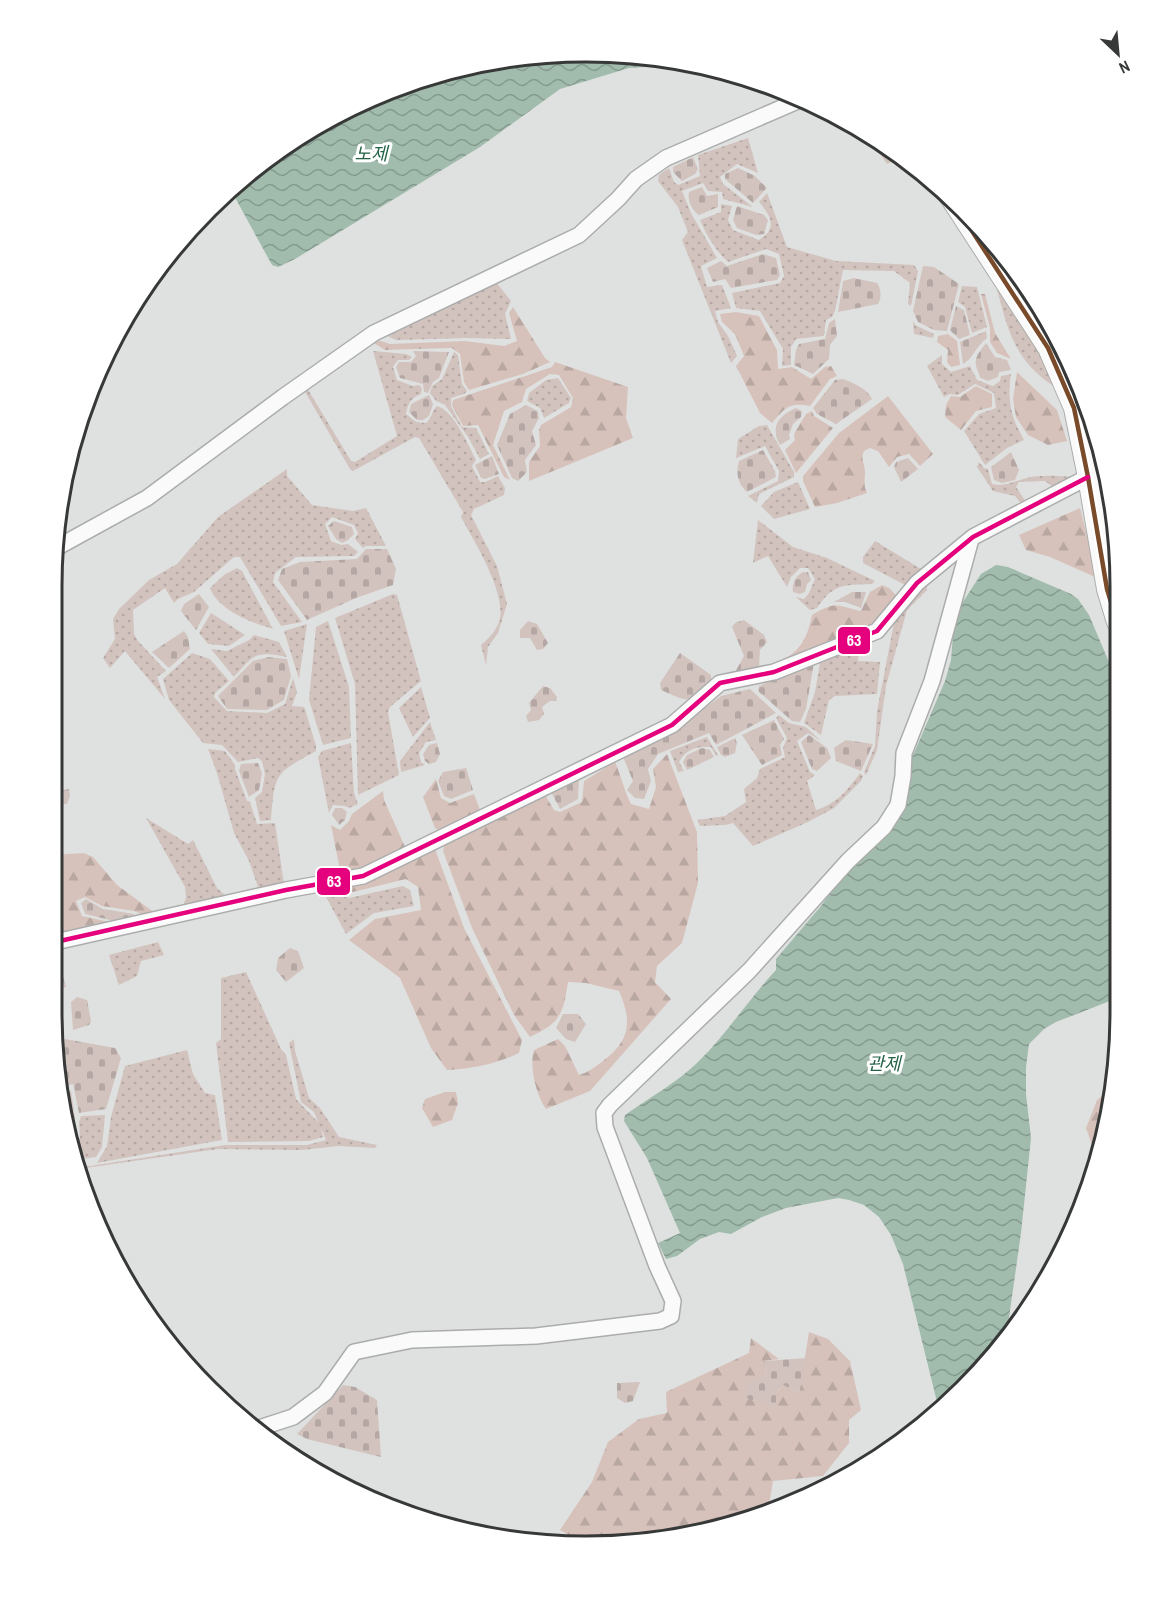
<svg xmlns="http://www.w3.org/2000/svg" width="1172" height="1597" font-family="'Archivo Narrow','Noto Sans KR',sans-serif">
<style>
.grass{fill:url(#grass-dots)}
.forest{fill:url(#forest-firs)}
.cemetery{fill:url(#cemetery-stones)}
.water{fill:url(#water-waves)}
.lines{fill:none;stroke-linecap:round;stroke-linejoin:round}
.minor-casing{stroke:#abadac;stroke-width:18}
.major-casing{stroke:#abadac;stroke-width:22}
.minor{stroke:#fafafa;stroke-width:15}
.major{stroke:#fafafa;stroke-width:20}
.bus-1-casing{stroke:#fff;stroke-width:9}
.bus-2-casing{stroke:#fff;stroke-width:9}
.bus-1{stroke:#7a4b2a;stroke-width:4.5}
.bus-2{stroke:#e5007d;stroke-width:4.5}
.labels{text-anchor:middle;dominant-baseline:central;stroke-width:6;stroke-linejoin:round;paint-order:stroke}
.water-label{font-size:18px;font-style:italic;fill:#236245;stroke:#fff}
.rim{fill:none;stroke:#373938;stroke-width:3}
.line-badge{stroke:#fff;stroke-width:2}
.badge-label{font-size:16px;text-anchor:middle;font-weight:bold;fill:#fff}
</style>
<defs>
<pattern id="grass-dots" width="8" height="8" patternUnits="userSpaceOnUse" patternTransform="scale(1.5)"><rect width="8" height="8" fill="#d2c3be"/><path d="M2 2h.1M6 6h.1" fill="none" stroke="#b5a8a4" stroke-width="1.8" stroke-linecap="round"/></pattern>
<pattern id="forest-firs" width="22" height="20" patternUnits="userSpaceOnUse" patternTransform="scale(1.5)"><rect width="22" height="20" fill="#d7c2bb"/><path d="M5 1l3.5 6h-7zM16 11l3.5 6h-7z" fill="#b9a7a2"/></pattern>
<pattern id="cemetery-stones" width="16" height="16" patternUnits="userSpaceOnUse" patternTransform="scale(1.5)"><rect width="16" height="16" fill="#d2c3be"/><path d="M2 7V4a2 2 0 0 1 4 0v3zM10 15v-3a2 2 0 0 1 4 0v3z" fill="#b5a8a4"/></pattern>
<pattern id="water-waves" width="16" height="10" patternUnits="userSpaceOnUse" patternTransform="scale(1.5)"><rect width="16" height="10" fill="#a1bcad"/><path d="M0 5q4-4 8 0t8 0" fill="none" stroke="#849a8e"/></pattern>
</defs>
<rect width="100%" height="100%" fill="#dfe1e0"/>
<path class="grass" d="M864,130L901,157L887,164Z
M748,138L758,173L737,164L720,177L723,184L753,207L723,199L722,192L708,191L703,183L682,191L691,213L717,258L701,266L707,287L722,285L731,308L715,311L718,322L728,336L737,356L731,363L682,240L688,232L678,207L658,181L659,175L669,168L674,182L678,185L700,176L698,155Z
M767,193L787,247L836,261L914,265L918,271L911,306L908,304L910,283L894,271L843,270L835,311L832,317L826,320L824,336L796,339L791,347V365L782,366L783,349L760,311L736,308L732,293L780,283L784,276L779,254L766,249L728,262C715,250 707,236 700,220L721,212V204L732,206L728,220L733,230L759,240C778,228 771,216 759,202Z
M997,246L1010,260L1077,375L1074,396L991,251Z
M496,282L511,301L505,314L511,339L466,338L396,340L383,334Z
M995,282L1039,347L1058,389C1013,361 1008,330 995,282Z
M962,286L977,287L987,327L972,333L965,307L958,302Z
M913,321L915,325L934,334L933,338L914,334Z
M373,351L406,354L412,357L409,360H398L393,367L397,380L413,386L419,385L422,388L421,394C411,398 408,403 406,414L416,422L426,423C433,417 431,411 437,406C454,411 468,444 476,460L472,466L480,482H485L498,476L505,488L504,495L474,509L471,515L497,566L507,604L498,633L488,647L486,665L481,645C488,639 496,631 499,622C508,595 474,541 461,517L463,512L419,438L415,437L353,471L350,469L304,390L307,388L351,461L355,462L397,436Z
M454,352L458,355L462,384L467,391L464,394L451,398V406L462,427L476,428L489,454L480,459L468,437L445,405L436,401L430,393L432,386L442,379Z
M942,355V364L951,372L970,366L977,380L993,386L1000,381L1001,376L1011,374C1007,401 1011,417 1024,440L1007,448L985,465L964,431L979,414L996,408L994,393L975,384L958,395L950,394L944,397L927,366Z
M558,378L571,398L569,403L544,418L540,408L527,401L529,393L546,380Z
M767,425L794,472V477L759,494L757,503L748,496L778,481L779,471L765,446L736,458L738,439L759,426Z
M979,462L984,468L988,469L992,484C1003,487 1010,483 1020,480C1036,474 1056,476 1072,477L1053,487L1045,481L1019,482L1016,487L1026,502H1020L1015,496L993,491L977,467Z
M287,469V476L312,505L353,511L366,508L386,546H366L363,548L355,539L358,533L354,525L332,517L325,524L331,541L341,545L348,544L358,552L354,556L296,557L275,573L273,582L302,622L281,626L240,557H234L194,592L178,599L174,603L165,588L133,610L134,634L138,641L166,671L157,677L165,699L125,651L110,668L103,658L115,639L113,619L119,609L149,580L177,564L218,517Z
M798,482L810,509L774,519L761,506L774,492Z
M758,520L793,547L827,558L875,581L872,584C844,585 834,583 817,608L810,610L796,597L804,599L809,593L815,579L808,568H800L791,577L787,587L768,556L753,563Z
M875,541L921,569L905,585L863,563V557Z
M237,568L242,571L273,629C252,623 218,610 210,588L224,575Z
M927,581V590L907,610L886,686L877,750L866,775L864,772L875,746L877,711L894,623Z
M393,594L397,595L421,681L390,707L388,712L399,775L358,795L355,684L335,618Z
M211,613L245,635L229,646L208,644L199,633Z
M328,621L349,687L351,738L323,745L309,700L316,627Z
M307,624L299,679L284,631Z
M254,635L279,642L287,657C255,651 254,654 234,677L211,649L227,651L249,640Z
M860,644L858,661L880,662L877,694L835,696L829,700L821,735L804,723L815,692L820,663Z
M192,653L210,659L229,681L215,693L214,697L227,711L267,713L285,704L293,678L297,692L292,706L304,707L305,709L316,746V751C274,774 275,773 271,820L260,821L255,798L262,792L265,774L262,761L258,758L238,762L222,745L203,743L169,700L163,679Z
M421,687L430,718L413,737L399,708Z
M779,715L789,723L806,727L821,741L808,733L797,741L810,772L815,775L807,781L816,810C836,804 848,790 860,773L863,776L861,781L834,808L808,822L753,846L733,823L725,825L700,826L697,820L725,816L746,802L744,789L757,778L760,769L785,757L783,748L787,738L776,718Z
M430,722L436,740L426,742L419,753L421,762L425,765L401,772L400,761Z
M707,737L718,755L716,756L711,747C698,746 686,749 679,762L684,771L678,772L670,751Z
M351,743L354,793L358,804L349,808L345,806L333,805L329,813L318,757L322,751Z
M208,749L225,751L235,765V769L247,801L250,802L257,824L275,823L284,884L250,892L258,887L249,861L234,833L217,773Z
M146,818L188,844L193,840L217,888L227,897L183,907L186,897L185,887Z
M403,886L410,890L414,906L374,913L346,934L325,895L337,893L349,898Z
M158,942L164,955L141,961L137,976L119,985L109,955Z
M246,972L281,1049L286,1055L296,1099L318,1122L314,1112L301,1102L289,1043L294,1039L295,1051L309,1098L320,1108L339,1137L377,1145L375,1148L338,1146L302,1150L218,1149L78,1169L77,1168L225,1145H307L326,1140L321,1128L323,1137L309,1141L228,1142L216,1043L221,1039V978Z
M187,1050L193,1074L205,1093L215,1095L222,1140L97,1163L107,1146L111,1117L125,1066Z
M71,1091L75,1118H65L62,1093Z
M105,1115L102,1147L96,1157L74,1160L69,1150L68,1138H80L79,1122L81,1116Z"/>
<path class="forest" d="M981,294H985L995,333L1011,359L997,353L990,342V328Z
M513,307L545,358L550,362L523,374L469,390L464,382L460,354L452,348L385,350L372,342L375,339L390,344L465,341L504,346L517,341L509,313Z
M736,312L759,316L777,350L778,369L792,367L811,379L825,367L831,366L837,376L830,379L810,406C789,402 785,408 772,423L760,413L736,366L744,356L735,334L722,322L720,314Z
M948,334L957,341L960,365L951,367L947,362L948,350L937,342L938,336Z
M555,362L628,387L626,418L633,438L529,481V462L540,446L539,430L541,425L571,407L573,398L559,375L550,374L526,389L522,402L504,411L493,445L510,480L504,477L478,425L463,426L452,405L453,400L552,367Z
M1017,372L1057,410L1067,441L1048,445L1028,435L1016,417L1013,399Z
M976,386L992,394V407L976,411L961,430L945,417L946,405L951,396L960,397Z
M888,396L933,454L920,466L909,454L897,457L889,467L878,451L870,448L864,451C860,459 865,464 865,472C865,481 863,484 867,493L837,503L815,507L803,481V476L839,433Z
M812,411L814,416L833,428L796,473L785,450L795,440L794,434L806,414Z
M1080,508L1095,567V577L1050,557L1026,550L1019,535Z
M882,585L889,588L899,598L873,628L774,668L765,666C794,658 806,646 812,615C835,601 836,605 861,611L870,592Z
M667,754L697,832L698,883L682,943L657,966L655,982L671,999L590,1091L546,1109C536,1095 529,1066 534,1050L558,1039L565,1046L579,1075C589,1072 595,1067 603,1061C631,1040 632,1021 619,991L586,983L568,982C563,1015 560,1023 530,1037L514,1015L472,928L443,851L445,842L544,793L554,810L560,812L582,802L584,781L615,762C621,776 624,790 631,804L649,809L656,787L653,769Z
M436,779L441,798L450,803L474,794L480,810L440,831L435,828L423,797Z
M383,791L384,800L406,849L361,872L341,875L331,825L340,830L349,821L352,814Z
M435,849L464,928L522,1040L519,1053C497,1064 472,1069 447,1070L431,1048L400,978L349,940L375,919L421,910L418,887L406,879L353,892L343,889L377,878Z
M84,853L93,857L117,885L155,913L143,915L134,911L102,906L85,897L76,901L82,916L114,923L51,938V855Z
M1112,1088L1097,1159L1086,1128L1097,1100Z
M445,1092H456L458,1103L452,1120L433,1127L422,1108L425,1099Z
M809,1332L828,1339L850,1361L861,1410L849,1420V1443L823,1476L773,1481L769,1505L754,1506L730,1522L655,1541L575,1539L560,1530L592,1482L608,1442L639,1419L667,1413L666,1392L749,1353L751,1338L779,1359L764,1361L766,1373L745,1397L775,1407L776,1394L783,1385L799,1393Z"/>
<path class="cemetery" d="M693,157L698,169L695,174L682,181L673,172V167Z
M738,168L755,176L767,188L753,203L725,179V174Z
M702,187L707,196L718,194V207L699,215C692,211 687,200 689,192Z
M737,206L764,215L768,220L764,234L756,235L737,228L733,220Z
M763,254L776,258L780,275L777,280L731,288L725,279L713,282L707,268L721,261L727,266Z
M923,266L934,267L959,284L947,331L934,330L918,322L913,311Z
M854,278L877,283C881,289 882,297 878,304L838,312L843,281Z
M956,306L964,310L970,335L959,339L950,330Z
M835,319L837,336L830,345L829,359L813,374L794,365L796,350L799,344L825,339L829,323Z
M986,331L987,338C976,346 972,360 963,364L960,342Z
M986,343L995,357L1007,360L1011,370L999,372L998,377L988,381L981,378C972,361 975,357 986,343Z
M413,351L449,352L439,378L433,382L428,393L424,392L423,384L400,378L396,367L399,362H411L416,356Z
M843,379C853,383 867,388 872,399L836,424L817,414L813,408L835,380Z
M429,395L433,404L429,416L423,420H417L409,412L411,404Z
M526,405L538,411L539,418L532,431L536,445L525,460L527,472L518,481L512,478L497,445L510,414Z
M796,408L802,411L801,417L793,424L789,435L790,439L780,445C770,427 778,416 796,408Z
M763,450L775,471L776,477L747,492C737,483 736,473 739,461Z
M1011,452L1019,470L1015,480L1002,483L994,480L991,467Z
M492,456L499,474L485,479L481,478L475,465Z
M908,458L918,469L901,482L894,467L896,462Z
M334,521L352,527L354,534L348,540L342,543L336,539L328,526Z
M366,549H387L396,569L393,585L356,598L307,620L278,580L282,569L300,562L357,559Z
M803,572H808L811,580L807,584L805,592L800,594L793,592C792,584 795,576 803,572Z
M852,592H866L861,608L845,602H834Z
M199,594L209,607L196,630L181,611L184,604Z
M744,620L764,635L767,642L760,650L759,666L751,671L734,674L744,656L732,627L735,623Z
M528,621L537,624L548,643L543,649L537,650L530,638H520V630Z
M184,631L188,637L190,649L169,668L152,652Z
M680,653L711,675V681C689,704 690,703 661,690L660,683Z
M268,657L287,659L291,676L284,700L267,710L227,709L218,696L253,661Z
M814,663L806,709L800,722L792,721L758,691L759,686Z
M543,686L550,688L557,697L556,701H550L542,707L544,714L539,720L528,722L526,716L531,710L529,703Z
M750,689L776,713L716,745L709,733L658,754L648,769L651,781L644,799L635,798L627,790L633,781L624,759V755L673,731L721,696Z
M774,720L784,739L780,745L782,755L762,765L742,735Z
M809,735L827,748L831,758L817,771L812,769L801,742Z
M735,738L737,743L735,753L725,757L721,755L717,747Z
M846,740L873,744L861,771L836,761L834,748Z
M437,743L440,754L436,762L429,764L425,761L423,754L429,745Z
M702,748L710,750L714,757L687,770L683,762L687,755Z
M258,763L262,773L259,790L249,797L239,771L241,764Z
M466,768L473,790L451,799L444,796L438,781L443,772Z
M579,778L578,799L560,809L551,792Z
M69,789L70,796L67,804L58,805L51,800V797L59,791Z
M335,808H342L347,812L345,820L339,825L332,815Z
M86,899L103,909L134,914L129,919L114,921L85,914L81,903Z
M55,948L66,987L51,991V949Z
M290,948L298,951L304,968L286,982L276,970L278,958Z
M77,997L87,1000L91,1021L89,1025L73,1030L71,1002Z
M563,1014H578L586,1024L575,1042L566,1039L556,1028Z
M54,1037L115,1048L121,1058L106,1109L79,1113L73,1084L61,1087Z
M74,1120L77,1136H67L66,1121Z
M807,1358L799,1393L783,1385L776,1394V1408L744,1397L747,1383L766,1373L764,1361Z
M640,1382L633,1401L625,1403L617,1398V1383Z
M343,1385L355,1387L377,1400L381,1457L307,1439L297,1434Z"/>
<path class="water" d="M551,52L655,56L686,63L660,66L629,68L560,89L480,147L295,259L278,267L272,265L232,192L260,162L349,106L447,69Z
M996,565L1008,567L1071,594L1078,599L1089,615L1117,681L1120,999L1110,1001L1056,1022L1044,1029L1029,1044L1026,1067V1094L1031,1138L1021,1233L1006,1339L988,1363L939,1410L903,1264L891,1235L879,1217L864,1205L849,1200L838,1198L786,1208L762,1217L731,1234L719,1232L700,1239L677,1256L666,1259L658,1243L680,1233L647,1158L624,1121L625,1115C649,1098 676,1083 697,1063C726,1035 748,1000 776,970V959L821,906L839,880L903,803L908,791V767L945,681L951,660L954,621L959,608L981,574Z"/>
<g class="lines">
<g class="minor-casing">
<path id="minor" d="M1074,408L1081,385
M56,548L147,498L283,397L374,333L579,235L618,199L636,179L666,158L802,99
M51,943L286,890L363,876L672,725L720,683L774,672L877,631L917,583L973,537L1088,477
M256,1429L293,1417L325,1393L354,1352L412,1340L536,1336L660,1321L671,1316L673,1301L657,1266L605,1127L604,1113L610,1105L749,971L848,861L884,827L898,805L903,776L904,753L932,681L971,539"/>
</g>
<g class="major-casing">
<path id="major" d="M948,194L1048,348L1074,408L1088,477L1107,589L1117,622"/>
</g>
<use href="#minor" class="minor"/>
<use href="#major" class="major"/>
<g class="bus-1-casing">
<path id="bus-1" d="M948,194L1048,348L1074,408L1088,477L1107,589L1117,622"/>
</g>
<g class="bus-2-casing">
<path id="bus-2" d="M51,943L286,890L363,876L672,725L720,683L774,672L877,631L917,583L973,537L1088,477"/>
</g>
<use href="#bus-1" class="bus-1"/>
<use href="#bus-2" class="bus-2"/>
</g>
<g class="labels">
<g class="water-label">
<text x="371" y="153">노제</text>
<text x="884" y="1063">관제</text>
</g>
</g>
<path d="M0 0H1172V1597H0ZM586 62H586A524 524 0 0 1 1110 586V1012A524 524 0 0 1 586 1536H586A524 524 0 0 1 62 1012V586A524 524 0 0 1 586 62Z" fill="#fff" fill-rule="evenodd"/>
<path class="rim" d="M586 62H586A524 524 0 0 1 1110 586V1012A524 524 0 0 1 586 1536H586A524 524 0 0 1 62 1012V586A524 524 0 0 1 586 62Z"/>
<g class="line-badge">
<rect x="837" y="626" width="34" height="29" rx="6" fill="#e5007d"/>
<rect x="316" y="867" width="35" height="29" rx="6" fill="#e5007d"/>
</g>
<g class="badge-label">
<text x="854" y="646">63</text>
<text x="334" y="887">63</text>
</g>
<g transform="translate(1118 54) rotate(154)" stroke="#ffffff" stroke-width="4.5" paint-order="stroke">
<path d="M0-4.5L10 22L0 15L-10 22Z" fill="#373938"/>
<text y="-9" font-size="16" font-weight="bold" text-anchor="middle" fill="#373938">N</text>
</g>
</svg>
